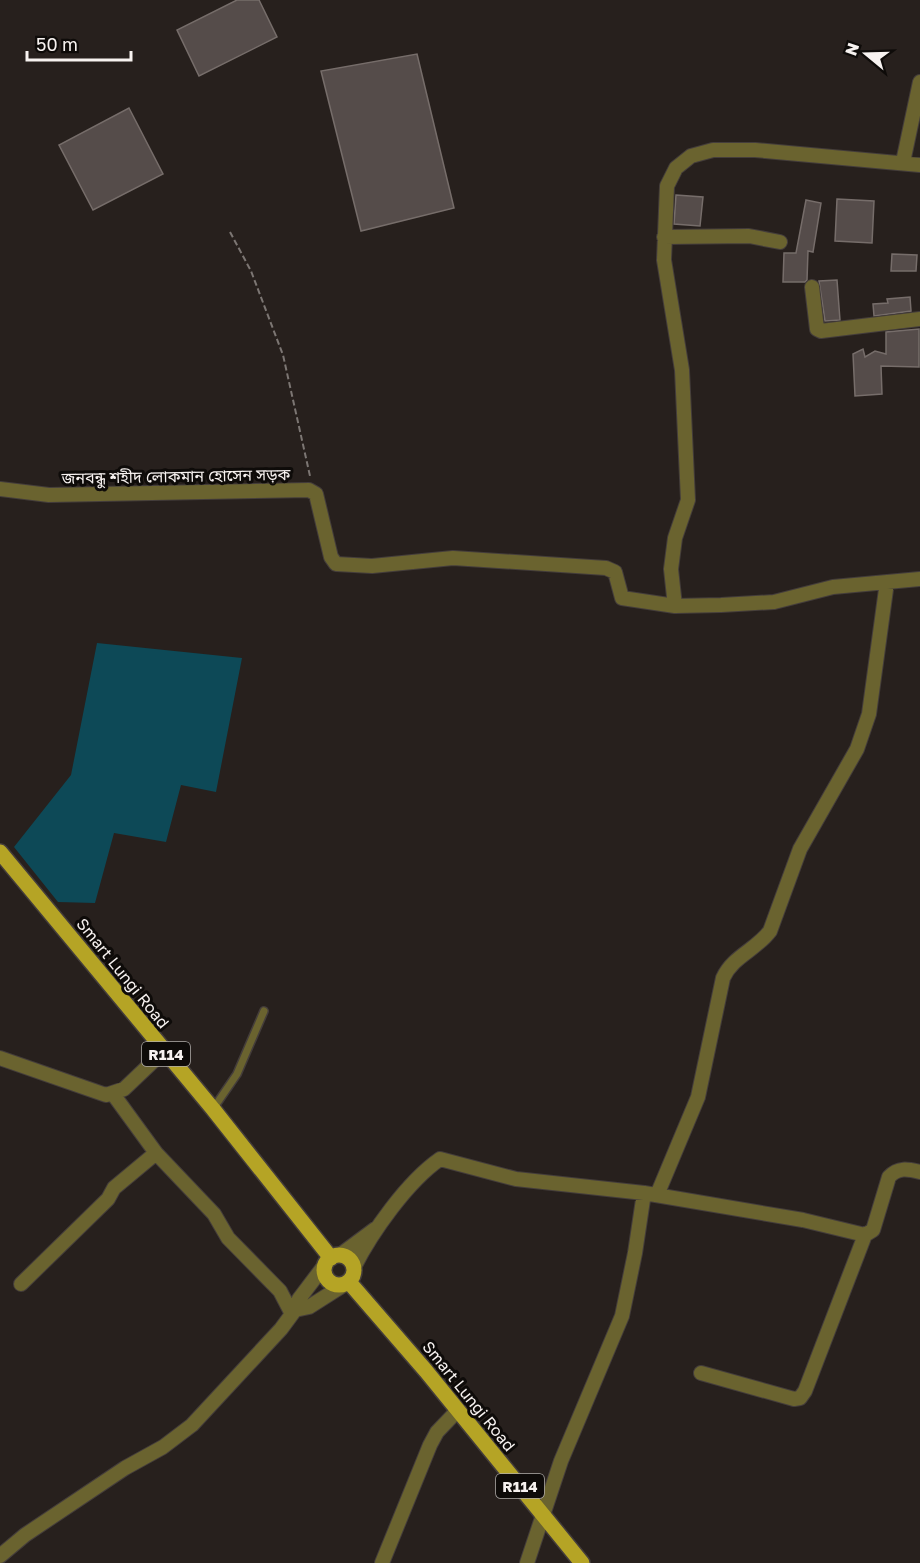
<svg xmlns="http://www.w3.org/2000/svg" width="920" height="1563" font-family="'Golos Text','Noto Sans Bengali',sans-serif">
<style>
.water{fill:#0d4957}
.building{fill:#554c4a;stroke:#766d6a;stroke-width:1.5}
.lines{fill:none;stroke-linecap:round;stroke-linejoin:round}
.lane-casing{stroke:#443d3b;stroke-width:10}
.street-casing{stroke:#443d3b;stroke-width:16}
.primary-casing{stroke:#443d3b;stroke-width:18}
.path{stroke:#7c7673;stroke-width:2;stroke-dasharray:6 3;stroke-linecap:butt}
.lane{stroke:#6a632f;stroke-width:7}
.street{stroke:#6a632f;stroke-width:14}
.primary{stroke:#b5a425;stroke-width:15}
.labels{text-anchor:middle;dominant-baseline:central;stroke-width:6;stroke-linejoin:round;paint-order:stroke}
.shield{fill:#0e0b09;stroke:#b1adab;stroke-width:1.5}
.shield-label{font-size:15px;font-weight:bold;fill:#f7f2f0}
.street-label{font-size:16px;fill:#f7f2f0;stroke:#0e0b09}
</style>
<rect width="100%" height="100%" fill="#27201d"/>
<path class="water" d="M97,643L242,658L216,792L181,785L166,842L114,833L95,903L58,902L14,847L71,775Z"/>
<path class="building" d="M237,0H259L277,37L199,76L177,30Z
M417,54L454,208L361,231L321,71Z
M129,108L163,174L93,210L59,145Z
M676,195L703,197L700,226L674,224Z
M837,199L874,201L872,243L835,241Z
M806,200L821,203L813,252L808,251L807,280L805,282H783L784,253H796Z
M892,254L917,255L916,271H891Z
M837,280L840,320L825,321L819,281Z
M910,297L911,311L874,316L873,304L888,303L887,299Z
M919,329V367L881,366L882,394L855,396L853,354L863,349L865,357L875,351L886,354V332Z"/>
<g class="lines">
<g class="lane-casing">
<path id="lane" d="M213,1109L237,1074L264,1011"/>
</g>
<g class="street-casing">
<path id="street" d="M903,162L920,82
M664,237L749,236L780,242
M812,287L817,329L821,331L920,319
M0,489L49,495L309,490L316,494L331,557L336,564L372,566L453,558L606,568L615,572L622,598L675,606L721,605L774,602L833,587L920,579
M675,606L671,569L675,538L688,500L682,370L664,260L667,186L676,168L691,156L713,150H755L920,165
M0,1058L106,1095L124,1089L164,1051
M113,1094L156,1153L214,1214L228,1238L280,1291L292,1314
M657,1195L698,1097L723,978C733,956 756,950 770,931L800,849L857,749L869,714L887,582
M340,1255L375,1229
M354,1267C372,1232 407,1182 440,1159L516,1179L644,1193L803,1220L865,1235L873,1230L889,1177C898,1167 908,1169 920,1172
M21,1284L108,1199L114,1188L156,1153
M295,1310L309,1307L342,1286
M701,1373L794,1399L800,1398L805,1391L865,1235
M0,1556L25,1535L125,1468L163,1447L192,1425L281,1329L295,1310L299,1299L324,1266
M382,1563L430,1445L437,1432L458,1410
M527,1563L561,1461L622,1316L635,1253L644,1193"/>
</g>
<g class="primary-casing">
<path id="primary" d="M0,852L213,1109L331,1258
M324 1270a15 15 0 1 1 30 0a15 15 0 1 1-30 0Z
M349,1282L426,1371L582,1563"/>
</g>
<path class="path" d="M230,232L251,271L283,355L310,476"/>
<use href="#lane" class="lane"/>
<use href="#street" class="street"/>
<use href="#primary" class="primary"/>
</g>
<g class="labels">
<g class="shield">
<rect x="142" y="1042" width="48" height="24" rx="4.5"/>
<rect x="496" y="1474" width="48" height="24" rx="4.5"/>
</g>
<g class="shield-label">
<text x="166" y="1054">R114</text>
<text x="520" y="1486">R114</text>
</g>
<g class="street-label">
<text transform="translate(176 476) rotate(-1)">জনবন্ধু শহীদ লোকমান হোসেন সড়ক</text>
<text transform="translate(123 973) rotate(51)">Smart Lungi Road</text>
<text transform="translate(469 1396) rotate(51)">Smart Lungi Road</text>
</g>
</g>
<g transform="translate(866 54) rotate(289)" stroke="#0e0b09" stroke-width="4.5" paint-order="stroke">
<path d="M0-4.5L10 22L0 15L-10 22Z" fill="#f7f2f0"/>
<text y="-9" font-size="16" font-weight="bold" text-anchor="middle" fill="#f7f2f0">N</text>
</g>
<path d="M27 51v9h104v-9" fill="none" stroke="#f7f2f0" stroke-width="3"/>
<text x="36" y="51" font-size="18" fill="#f7f2f0" stroke="#0e0b09" stroke-width="4.5" paint-order="stroke">50 m</text>
</svg>
